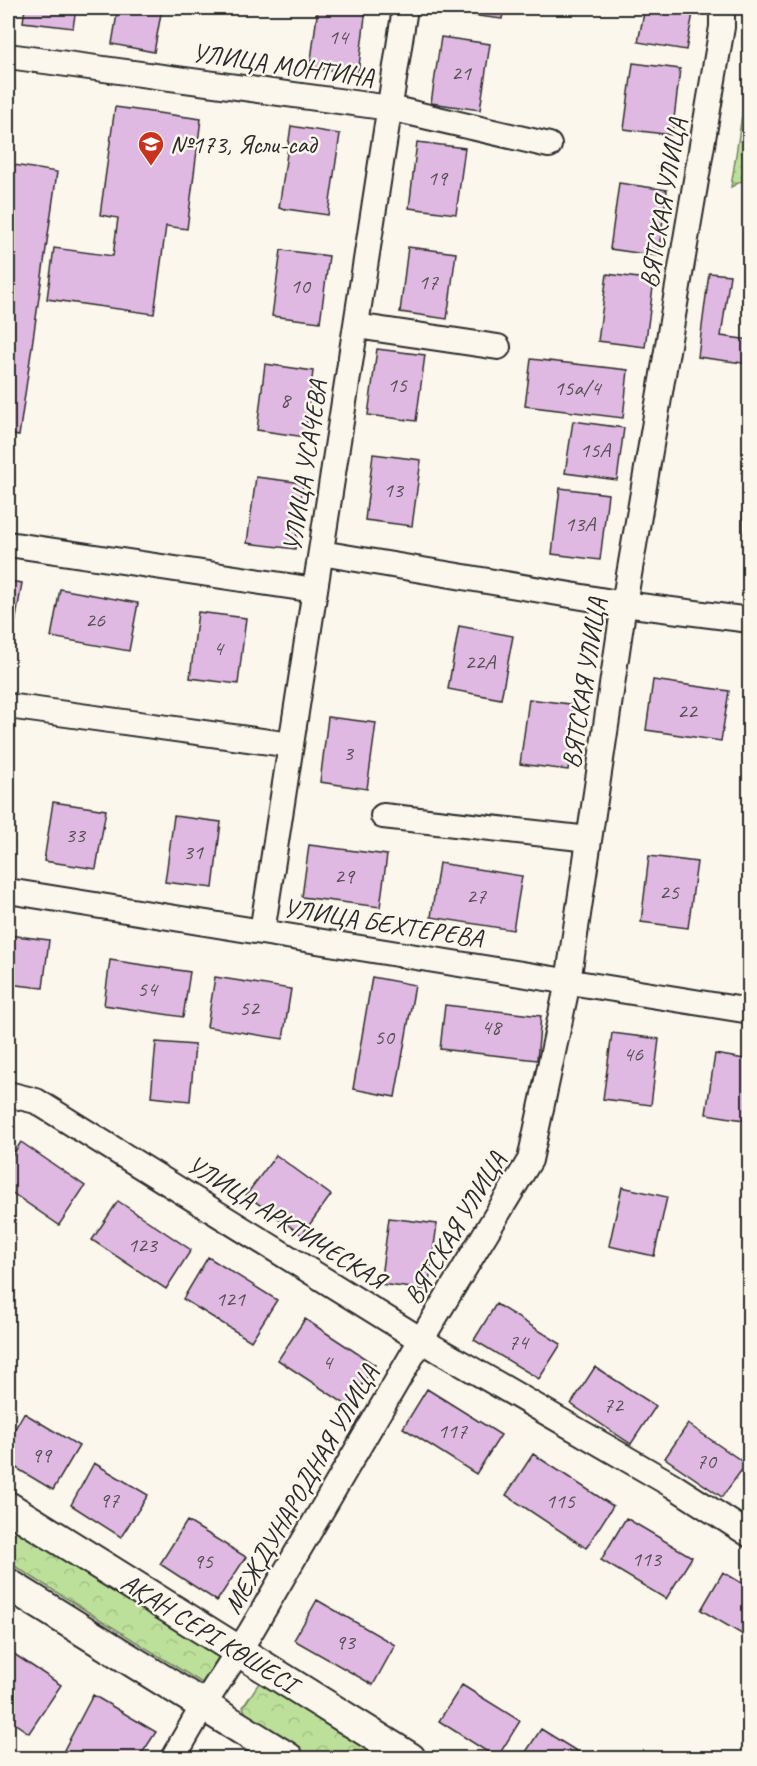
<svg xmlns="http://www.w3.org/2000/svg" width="757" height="1766" font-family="Caveat,sans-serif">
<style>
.green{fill:url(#green-dots);stroke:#748662;stroke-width:1.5}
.forest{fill:url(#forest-crowns);stroke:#748662;stroke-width:1.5}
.building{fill:#dfb9e1;stroke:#2b2b2b;stroke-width:1.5}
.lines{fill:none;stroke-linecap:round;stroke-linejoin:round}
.minor-casing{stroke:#2b2b2b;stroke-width:28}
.tertiary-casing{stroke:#2b2b2b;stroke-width:34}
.path{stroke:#2b2b2b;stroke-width:4;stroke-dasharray:4.5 4.5;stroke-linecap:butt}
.minor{stroke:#fbf7ec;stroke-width:24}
.tertiary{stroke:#fbf7ec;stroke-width:30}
.labels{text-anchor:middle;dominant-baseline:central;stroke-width:5;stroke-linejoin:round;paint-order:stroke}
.number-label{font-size:22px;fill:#584e58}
.street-label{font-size:26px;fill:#2b2b2b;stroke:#fbf7ec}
.poi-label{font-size:26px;fill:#2b2b2b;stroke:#fbf7ec;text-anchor:start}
</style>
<defs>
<pattern id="green-dots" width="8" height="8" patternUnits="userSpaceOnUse" patternTransform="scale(1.5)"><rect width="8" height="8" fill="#bce09a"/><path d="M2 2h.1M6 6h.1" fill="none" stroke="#a2c085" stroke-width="1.8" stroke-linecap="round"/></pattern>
<pattern id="forest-crowns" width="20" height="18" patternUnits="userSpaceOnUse" patternTransform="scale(1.5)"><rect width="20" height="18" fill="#bce09a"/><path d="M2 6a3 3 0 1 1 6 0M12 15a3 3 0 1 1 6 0" fill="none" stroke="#a2c085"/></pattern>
</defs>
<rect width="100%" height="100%" fill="#fbf7ec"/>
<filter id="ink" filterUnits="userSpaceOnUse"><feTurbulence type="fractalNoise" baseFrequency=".0167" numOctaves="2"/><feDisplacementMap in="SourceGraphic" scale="12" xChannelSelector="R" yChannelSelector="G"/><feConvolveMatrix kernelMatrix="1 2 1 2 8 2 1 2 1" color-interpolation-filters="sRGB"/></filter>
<g filter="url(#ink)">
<path class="green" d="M749,69V177L731,187Z"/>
<path class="forest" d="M8,1522L220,1655L202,1683L8,1562Z
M259,1683H273L395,1758H310L249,1721L243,1707Z"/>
<path class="building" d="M25,8H76L73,28L23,22Z
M118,8H162L154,52L112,44Z
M318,8H366L358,74L310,67Z
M455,8H504L502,19L454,13Z
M645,8H694L686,50L638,42Z
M441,37L490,44L480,110L431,103Z
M633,63L680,69L672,135L624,129Z
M115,107L201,119L187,229L166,226L154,314L47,299L54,248L113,256L118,218L100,215Z
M291,126L340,134L328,215L279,208Z
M417,142L465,148L456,214L409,208Z
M8,164L57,172L19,436L8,434Z
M619,183L667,190L658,256L610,249Z
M408,247L456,253L447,319L400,312Z
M281,250L329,256L320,322L272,316Z
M709,273L730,275L721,336L750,340V364L698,357Z
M607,274L654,280L645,347L598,341Z
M377,349L425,355L416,421L368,415Z
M531,359L628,370L623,418L525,406Z
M265,364L313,371L305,437L257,430Z
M745,389H750V530H743Z
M573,421L624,428L617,480L565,473Z
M373,454L421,460L412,526L365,520Z
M256,477L303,483L295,549L247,543Z
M560,488L608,494L600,560L552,554Z
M8,581L22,583L14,630L8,629Z
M60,589L138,603L129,651L51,637Z
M198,612L246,618L238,684L190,678Z
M459,626L513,636L501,699L448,689Z
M653,680L729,691L721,741L646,730Z
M529,699L577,705L568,770L520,764Z
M328,717L376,723L367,789L320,782Z
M53,802L106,810L96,869L44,861Z
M174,816L221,822L213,888L165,882Z
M309,845L387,855L380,907L302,897Z
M649,856L697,862L688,928L641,922Z
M439,863L522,876L513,930L431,917Z
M8,935L49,940L43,988L8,984Z
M110,960L190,972L183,1017L104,1005Z
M215,977L291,989L283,1039L207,1027Z
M372,977L415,985L395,1097L353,1089Z
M445,1005L541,1016L537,1060L440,1049Z
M612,1033L659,1039L651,1105L603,1099Z
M156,1042L195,1045L190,1101L151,1097Z
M715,1054L750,1060V1121L706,1114Z
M21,1142L85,1186L59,1225L8,1190V1162Z
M276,1155L331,1195L302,1235L246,1195Z
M622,1187L667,1197L654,1256L609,1246Z
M118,1201L191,1250L166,1289L92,1240Z
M389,1218L437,1224L428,1290L380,1284Z
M208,1257L277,1300L251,1341L183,1299Z
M496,1304L561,1344L539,1379L474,1340Z
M305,1319L375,1365L348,1406L278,1360Z
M595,1367L656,1406L631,1444L571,1404Z
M427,1389L501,1435L476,1474L403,1428Z
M24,1413L79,1446L53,1490L8,1463V1441Z
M688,1424L746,1464L722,1497L665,1458Z
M533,1454L613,1506L586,1548L506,1495Z
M94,1463L148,1495L121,1537L71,1505Z
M626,1518L692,1557L666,1599L601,1560Z
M187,1521L246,1557L217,1601L160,1564Z
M723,1572L750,1588V1639L701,1610Z
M317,1600L395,1645L373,1685L294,1640Z
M8,1650L61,1685L29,1733L8,1719Z
M462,1685L520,1721L497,1758L439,1721Z
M93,1695L156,1732L139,1758H80L64,1750Z
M541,1729L588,1758H522Z"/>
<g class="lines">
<g class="minor-casing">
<path id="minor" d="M8,56L390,108L549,145
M356,326L498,347
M8,544L315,590
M321,553L624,604L750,620
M8,706L291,745
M383,816L589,839
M8,891L750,1011
M262,932L405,8
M8,1094L36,1101L421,1340L672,1485L750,1535
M173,1758L203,1706L250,1633L421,1340L530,1160L568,982L624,604L722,27V8"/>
</g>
<g class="tertiary-casing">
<path id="tertiary" d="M8,1507L410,1758
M8,1584L288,1758"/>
</g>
<path class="path" d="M747,186L750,185"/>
<use href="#minor" class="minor"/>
<use href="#tertiary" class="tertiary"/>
</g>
</g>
<defs>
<g id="school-pin" transform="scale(1.35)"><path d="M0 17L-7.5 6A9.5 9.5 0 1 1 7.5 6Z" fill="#c8321e" stroke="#fbf7ec"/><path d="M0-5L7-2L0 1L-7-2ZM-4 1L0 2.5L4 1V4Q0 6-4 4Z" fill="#fff"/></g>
</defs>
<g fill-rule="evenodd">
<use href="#school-pin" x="151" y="144"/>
</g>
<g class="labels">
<g class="number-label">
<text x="338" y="37">14</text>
<text x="461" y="73">21</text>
<text x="437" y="178">19</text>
<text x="428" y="282">17</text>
<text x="300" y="286">10</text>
<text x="397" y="385">15</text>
<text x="577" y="388">15а/4</text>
<text x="285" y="400">8</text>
<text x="595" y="450">15А</text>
<text x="393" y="490">13</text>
<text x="580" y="524">13А</text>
<text x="95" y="620">26</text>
<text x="218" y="648">4</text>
<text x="480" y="662">22А</text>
<text x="687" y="711">22</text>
<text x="348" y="753">3</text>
<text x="75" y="835">33</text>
<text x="193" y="852">31</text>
<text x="344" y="876">29</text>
<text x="669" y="892">25</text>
<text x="476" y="896">27</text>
<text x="147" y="989">54</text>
<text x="249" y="1008">52</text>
<text x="491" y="1027">48</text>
<text x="384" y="1037">50</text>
<text x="633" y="1054">46</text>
<text x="142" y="1245">123</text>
<text x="230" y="1299">121</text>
<text x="518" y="1342">74</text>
<text x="327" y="1362">4</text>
<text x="613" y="1405">72</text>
<text x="452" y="1431">117</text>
<text x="41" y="1455">99</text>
<text x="706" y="1461">70</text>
<text x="109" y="1500">97</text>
<text x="560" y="1501">115</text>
<text x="646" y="1559">113</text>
<text x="203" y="1561">95</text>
<text x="345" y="1642">93</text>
</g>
<g class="street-label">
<text transform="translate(283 65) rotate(8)">УЛИЦА МОНТИНА</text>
<text transform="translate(663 203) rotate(-80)">ВЯТСКАЯ УЛИЦА</text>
<text transform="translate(305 466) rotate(-81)">УЛИЦА УСАЧЕВА</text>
<text transform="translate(584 683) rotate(-81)">ВЯТСКАЯ УЛИЦА</text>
<text transform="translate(383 923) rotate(9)">УЛИЦА БЕХТЕРЕВА</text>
<text transform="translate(286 1222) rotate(32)">УЛИЦА АРКТИЧЕСКАЯ</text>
<text transform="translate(455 1228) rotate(-59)">ВЯТСКАЯ УЛИЦА</text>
<text transform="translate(301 1489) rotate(-60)">МЕЖДУНАРОДНАЯ УЛИЦА</text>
<text transform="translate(209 1633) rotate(32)">АҚАН СЕРІ КӨШЕСІ</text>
</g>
<g class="poi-label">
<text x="170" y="144">№173, Ясли-сад</text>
</g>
</g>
<rect width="757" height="1766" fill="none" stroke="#fbf7ec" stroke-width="30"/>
<rect x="15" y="15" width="727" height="1736" fill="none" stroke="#2b2b2b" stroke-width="2" filter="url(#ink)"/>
</svg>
